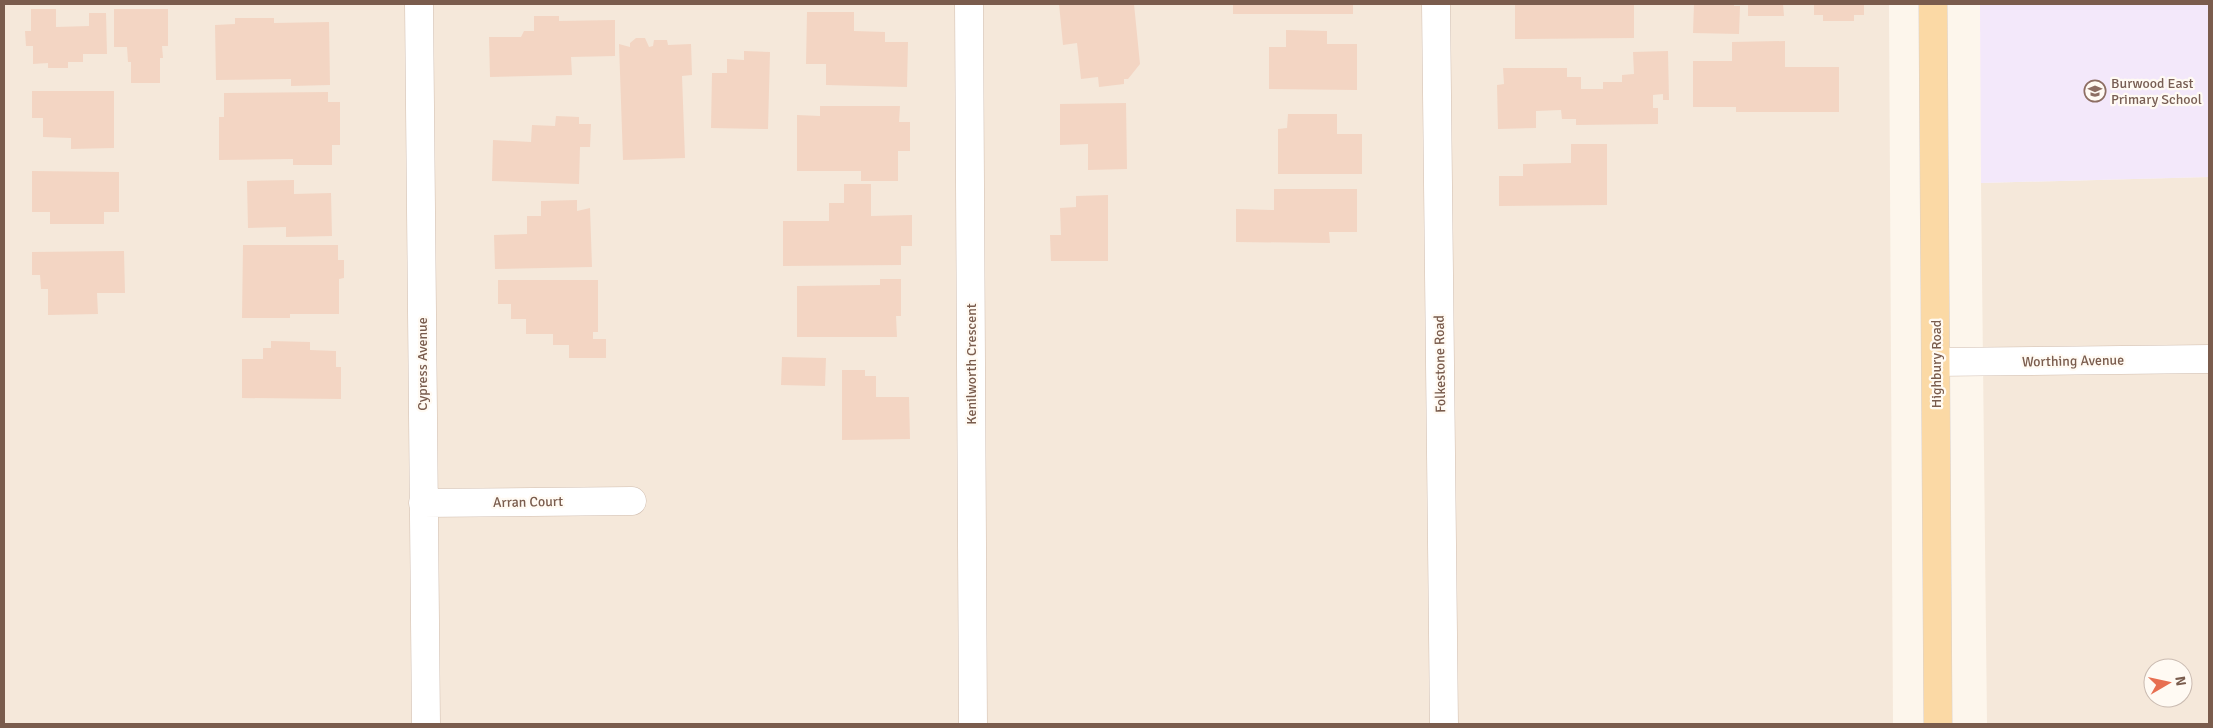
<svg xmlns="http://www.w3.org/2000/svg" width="2213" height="728" font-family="Signika,sans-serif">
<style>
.residential{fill:#f5e8da;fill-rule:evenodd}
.education{fill:#f3e8fa}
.building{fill:#f3d5c3}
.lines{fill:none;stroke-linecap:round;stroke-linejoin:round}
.minor-casing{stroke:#d1beb0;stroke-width:29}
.primary-casing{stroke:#dad1cd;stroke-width:29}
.minor{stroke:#fff;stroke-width:28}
.primary{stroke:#fbd9a5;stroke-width:28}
.labels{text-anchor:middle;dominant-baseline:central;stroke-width:4.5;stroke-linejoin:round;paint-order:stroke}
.education-label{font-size:14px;fill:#785e54;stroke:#fffaf3;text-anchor:start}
.street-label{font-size:14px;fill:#7a5c4d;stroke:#fffaf3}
</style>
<rect width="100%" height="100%" fill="#fdf6ec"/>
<path class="residential" d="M4,4H1889L1893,724H4Z
M2209,177V724H1987L1981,183ZM2153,668H2183V698H2153Z"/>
<path class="education" d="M1980,4H2209V177L1981,183Z"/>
<path class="building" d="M1059,4H1134L1140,64L1128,79H1124V84L1099,87L1098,77L1081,79L1077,43L1063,45Z
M1233,4H1353V14H1233Z
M1515,4H1634V38L1515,39Z
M1694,4H1734V6H1740L1739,34L1693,33Z
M1748,4H1783L1784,16H1748Z
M1814,4H1864V15H1854V21H1823V15H1814Z
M31,9H56V27L89,26V13H106L107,54H83V62H68V68H48V63L33,64V46H26L25,31H31Z
M114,9H168V46H162L163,58H160V83H131V62H128L127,47H114Z
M807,12H854V31L885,32V42H908L907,87L826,85V64H806Z
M534,16H559V21L615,20V56L571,57L572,75L490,77L489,37H521L524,31H534Z
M235,18H274V23L329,22L330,85L291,86V79L216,80L215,25L235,24Z
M1286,30L1327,31V44H1357V90L1269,89V47H1286Z
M636,38H645L649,47L653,46L654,40H667L668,45L691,44L692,75L682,76L685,158L623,160L619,44L630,47V43Z
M1785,41V67H1839V112H1736V107H1693V61H1732V42Z
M744,51L770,52L768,129L711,128L712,73H727V59L744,60Z
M1668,51L1669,100H1663V94L1653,95V108H1658V124L1576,125V119H1562L1561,110L1536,111V128L1498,129L1497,85L1504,84L1503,68H1567V77H1581V89H1603V82H1622V75L1634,74L1633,52Z
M32,91H114V148L71,149V138L43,137V118H32Z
M328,92V102H340V145H332V165H293V159L219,160V117H224V93Z
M1126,103L1127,169L1088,170V144L1060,145V104Z
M820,106H900L899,122H910V151H898V181H861V171H797V115L820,116Z
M1288,114H1337V134H1362V174H1278V129L1287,128Z
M556,116L579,117V124H591L590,147H580L579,184L492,181L493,140L531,142L532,125L555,126Z
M1571,144H1607V205L1499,206V176H1523V164L1571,163Z
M32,171L119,172V212H104V224H50V212H32Z
M294,180V194L331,193L332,236L286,237V227L248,228L247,181Z
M844,184H871V216L912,215V246H901V265L783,266V221H829V203H844Z
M1274,189H1357V232H1329L1330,243L1236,242V209L1274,210Z
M1108,195V261H1051L1050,235H1061L1060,208L1076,207V196Z
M577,200V211L590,208L592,267L495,269L494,235L527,234V216H541V201Z
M243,245H338V260H344V278L339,279V314H290V318H242Z
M124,251L125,293H97L98,314L48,315V289H41L40,275H32V252Z
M880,279H901V316H896L897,337H797V286L880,285Z
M498,280H598V332H593V339H606V358H569V345H553V334H526V319H511V304H498Z
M271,341L310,342V350L336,351V367H341V399L242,398V359H263V348H271Z
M782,357L826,358L825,386L781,385Z
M842,370H865V376H876V397H909L910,439L842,440Z"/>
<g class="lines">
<g class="minor-casing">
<path id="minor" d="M419,4L426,724
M969,4L973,724
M1436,4L1444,724
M1936,362L2209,359
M423,503L632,501"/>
</g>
<g class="primary-casing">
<path id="primary" d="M1933,4L1938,724"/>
</g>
<use href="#minor" class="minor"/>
<use href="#primary" class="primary"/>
</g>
<defs>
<g id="school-ring" transform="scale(1.125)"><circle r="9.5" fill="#fffaf3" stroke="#8d6e63" stroke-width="1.5"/><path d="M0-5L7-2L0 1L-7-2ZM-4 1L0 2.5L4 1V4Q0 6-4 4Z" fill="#8d6e63"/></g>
</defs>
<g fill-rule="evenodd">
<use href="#school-ring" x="2095" y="91"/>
</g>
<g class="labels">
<g class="education-label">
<text x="2111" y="83">Burwood East<tspan x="2111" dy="16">Primary School</tspan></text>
</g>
<g class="street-label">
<text transform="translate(2073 361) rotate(-1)">Worthing Avenue</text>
<text transform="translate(422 364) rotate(-90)">Cypress Avenue</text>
<text transform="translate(971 364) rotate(-90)">Kenilworth Crescent</text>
<text transform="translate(1440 364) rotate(-91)">Folkestone Road</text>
<text transform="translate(1936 364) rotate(-90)">Highbury Road</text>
<text transform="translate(528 502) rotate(-1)">Arran Court</text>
</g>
</g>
<rect width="2213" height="728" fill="none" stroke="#7a5c4d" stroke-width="10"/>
<g transform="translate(2168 683) rotate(81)"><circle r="24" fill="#fffaf3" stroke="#cabbb1"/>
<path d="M0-4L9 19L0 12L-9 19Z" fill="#e76f51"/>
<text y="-8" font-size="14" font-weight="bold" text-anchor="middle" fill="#7a5c4d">N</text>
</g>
</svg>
